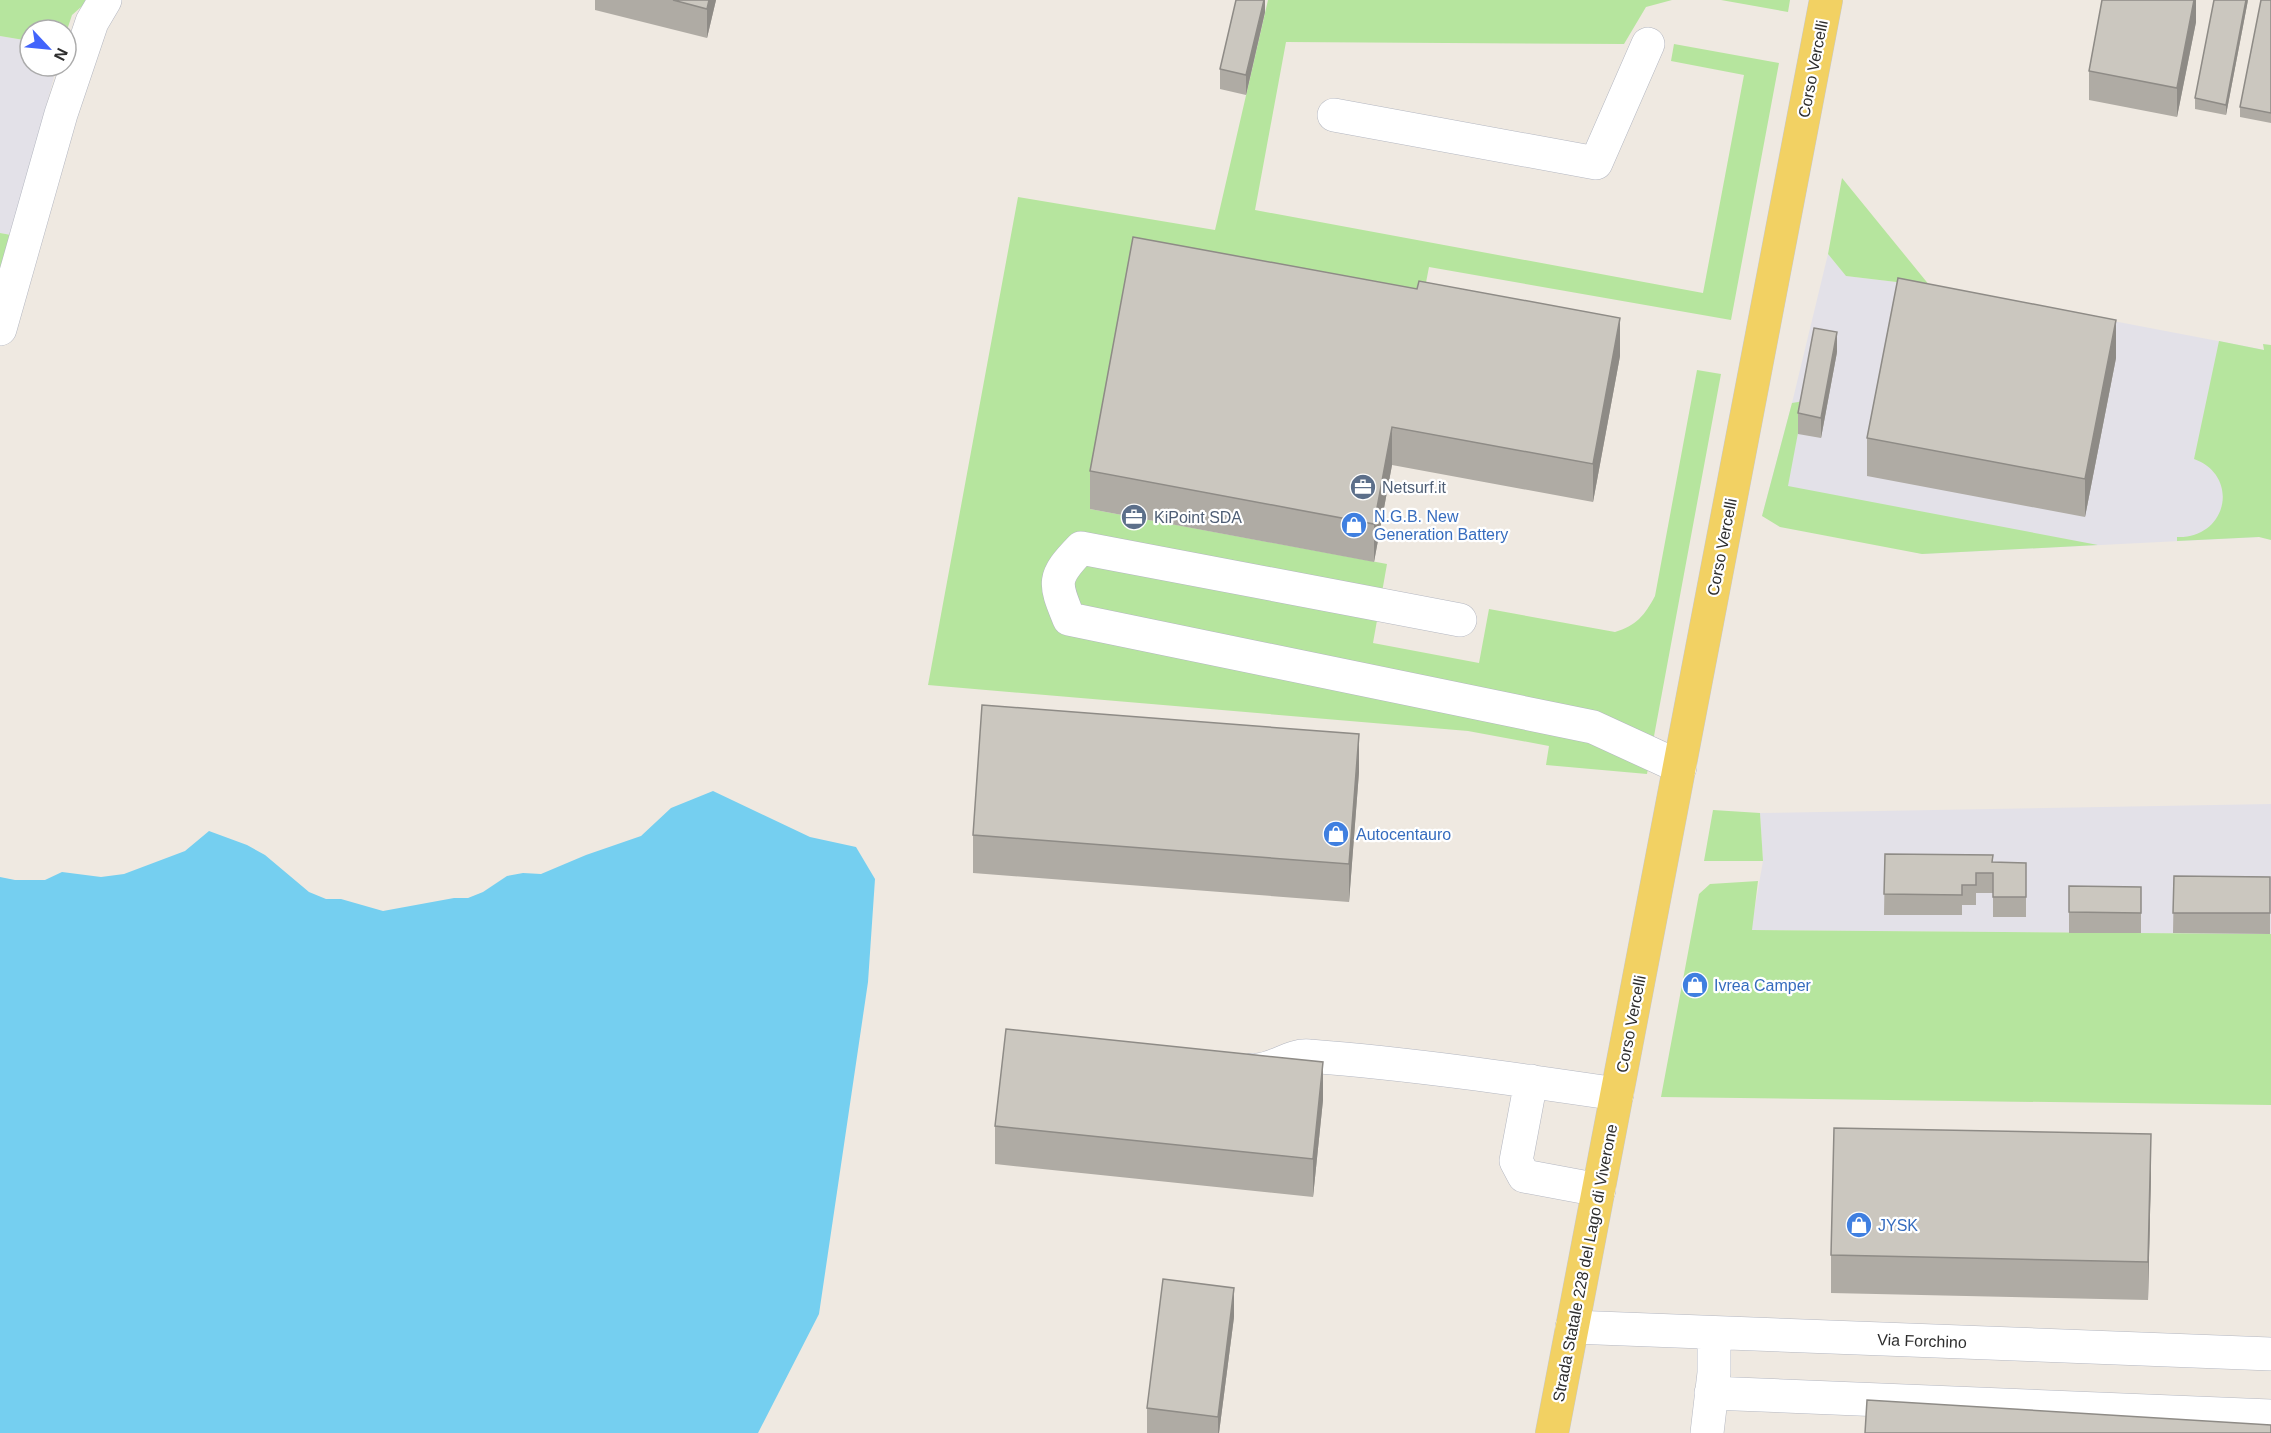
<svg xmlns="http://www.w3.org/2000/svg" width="2271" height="1433" font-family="Helvetica,sans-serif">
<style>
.industrial{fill:#e3e1e8}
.green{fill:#b6e59e}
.water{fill:#75cff0}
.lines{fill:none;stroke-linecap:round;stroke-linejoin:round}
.minor-casing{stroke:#b4b7c1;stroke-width:34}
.major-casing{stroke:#c9c9c9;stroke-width:34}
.minor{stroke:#fff;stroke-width:33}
.major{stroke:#f2d163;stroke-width:33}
.wall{fill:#afaba4}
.shaded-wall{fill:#8e8b86}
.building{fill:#cbc7bf;stroke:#8e8b86;stroke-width:1.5}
.labels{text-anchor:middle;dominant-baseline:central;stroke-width:4.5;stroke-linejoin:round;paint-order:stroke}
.street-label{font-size:16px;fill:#2e2e2e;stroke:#fff}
.service-label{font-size:16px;fill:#4e5e75;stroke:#fff;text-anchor:start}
.shop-label{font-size:16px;fill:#366cbe;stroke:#fff;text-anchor:start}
</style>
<rect width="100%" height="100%" fill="#efe9e1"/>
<path class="industrial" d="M0,36L30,41V66H57L11,235L0,233Z
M1828,254L1846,276L1930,286L2265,350L2271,441L2259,537L1922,554L1762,516L1792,403Z
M2271,804V934L1751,930L1763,861L1760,813Z"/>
<path class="green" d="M0,0H89L72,15L66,33V30H30V41L0,36Z
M1268,0H1672L1646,7L1624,44L1286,42L1255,210L1703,293L1744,75L1671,61L1674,44L1779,63L1731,320L1429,267L1419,319L1090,509L1387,564L1373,643L1479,663L1489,609L1615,632C1636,626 1645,615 1655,596L1697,370L1721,374L1647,774L1546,765L1549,746L1468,731L928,685L1018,197L1215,230Z
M1721,0H1790L1788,12Z
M1842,178L1930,286L1846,276L1828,254Z
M0,233L11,235L0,275Z
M2219,341L2264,350L2263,344L2271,345V540L2259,537L2177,541V537C2227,539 2241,476 2194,459Z
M1804,401L1788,486L2098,545L1922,554L1780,527L1762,516L1792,403Z
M1713,810L1760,813L1763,861H1704Z
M1758,881L1752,930L2271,934V1105L1661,1097L1699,894L1710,884Z"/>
<path class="water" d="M713,791L810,837L856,847L875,879L868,982L819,1314L758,1433H0V877L15,880H45L62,872L101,877L124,874L185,851L209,831L247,845L265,855L309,892L326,899H341L383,911L454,898H468L483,892L507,876L523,873L541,874L586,855L641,836L671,808Z"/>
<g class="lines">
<g class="minor-casing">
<path id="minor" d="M1334,115L1596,163L1648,44
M0,329L61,114L92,22L105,0
M1460,620L1081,548C1052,578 1054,582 1069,619L1593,727L1680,767
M1252,1070C1272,1072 1290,1054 1309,1056C1412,1064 1515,1079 1617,1094
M1531,1081L1516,1161L1524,1176L1599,1190
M1572,1327L2271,1354
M1711,1393L2271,1416
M1707,1433L1714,1373V1333"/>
</g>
<g class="major-casing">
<path id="major" d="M1552,1433L1826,0"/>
</g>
<use href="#minor" class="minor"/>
<use href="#major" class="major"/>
</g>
<path class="wall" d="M595,0H716L707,38L595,10Z
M1265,0V12L1246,95L1220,89V69Z
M2196,0V22L2177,117L2089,100V71Z
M2248,0L2226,115L2195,109V98Z
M2271,0V123L2240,117V107Z
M1837,352L1821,438L1798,434V413Z
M1620,356L1593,502L1392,465L1374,562L1090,509V471Z
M2116,358L2085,517L1867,476V438Z
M1359,772L1349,902L973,873V835Z
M1885,854L1992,862L2026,863V917H1993V893H1976V905H1962V915H1884Z
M2174,876L2270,877V934L2173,933Z
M2069,886L2141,887V933H2069Z
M1323,1100L1313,1197L995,1164V1126Z
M2151,1172L2148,1300L1831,1293V1255Z
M1234,1317L1219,1433H1147V1408Z"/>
<path class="shaded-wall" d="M709,0H716L707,38V9Z
M1264,0H1265V12L1246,95V75Z
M2194,0H2196V22L2177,117V88Z
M2246,0H2248L2226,115V105Z
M1620,318V356L1593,502V464Z
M2116,320V358L2085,517V479Z
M1837,332V352L1821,438V418Z
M1392,427V465L1374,562V524Z
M1359,734V772L1349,902V864Z
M1323,1062V1100L1313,1197V1159Z
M2151,1134V1172L2148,1300V1262Z
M1234,1288V1317L1219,1433H1218V1417Z"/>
<path class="building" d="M673,0H709L707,9Z
M1236,0H1264L1246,75L1220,69Z
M2102,0H2194L2177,88L2089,71Z
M2214,0H2246L2226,105L2195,98Z
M2261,0H2271V113L2240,107Z
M1133,237L1417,289L1419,281L1620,318L1593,464L1392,427L1374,524L1090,471Z
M1898,278L2116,320L2085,479L1867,438Z
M1814,328L1837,332L1821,418L1798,413Z
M982,705L1359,734L1349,864L973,835Z
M1885,854L1993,855L1992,862L2026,863V897H1993V873H1976V885H1962V895L1884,894Z
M2174,876L2270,877V913H2173Z
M2069,886L2141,887V913L2069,912Z
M1006,1029L1323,1062L1313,1159L995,1126Z
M1834,1128L2151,1134L2148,1262L1831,1255Z
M1163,1279L1234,1288L1218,1417L1147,1408Z
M1867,1400L2271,1425V1433H1865Z"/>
<defs>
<g id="office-disc" transform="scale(1.35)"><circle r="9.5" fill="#5c6f8a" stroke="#fff"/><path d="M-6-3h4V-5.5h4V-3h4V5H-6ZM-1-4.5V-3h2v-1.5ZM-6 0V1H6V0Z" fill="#fff"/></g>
<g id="shop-disc" transform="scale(1.35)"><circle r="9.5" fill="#3f7fe0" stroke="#fff"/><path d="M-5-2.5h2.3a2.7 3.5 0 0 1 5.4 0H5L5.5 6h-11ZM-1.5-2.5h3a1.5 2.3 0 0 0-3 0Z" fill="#fff"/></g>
</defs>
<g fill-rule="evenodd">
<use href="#office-disc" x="1363" y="487"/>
<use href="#office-disc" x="1134" y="517"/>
<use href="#shop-disc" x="1354" y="525"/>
<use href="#shop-disc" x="1336" y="834"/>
<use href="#shop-disc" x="1695" y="985"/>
<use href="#shop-disc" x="1859" y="1225"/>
</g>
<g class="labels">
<g class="street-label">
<text transform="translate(1813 69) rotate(-79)">Corso Vercelli</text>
<text transform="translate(1722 547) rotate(-79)">Corso Vercelli</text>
<text transform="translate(1631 1024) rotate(-79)">Corso Vercelli</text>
<text transform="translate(1585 1263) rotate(-79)">Strada Statale 228 del Lago di Viverone</text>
<text transform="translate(1922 1341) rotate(2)">Via Forchino</text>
</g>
<g class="service-label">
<text x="1382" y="487">Netsurf.it</text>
<text x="1154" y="517">KiPoint SDA</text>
</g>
<g class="shop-label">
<text x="1374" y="516">N.G.B. New<tspan x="1374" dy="18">Generation Battery</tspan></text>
<text x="1356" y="834">Autocentauro</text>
<text x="1714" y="985">Ivrea Camper</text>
<text x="1878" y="1225">JYSK</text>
</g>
</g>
<g transform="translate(48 48) rotate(116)"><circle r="28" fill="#ffffff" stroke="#ababab" stroke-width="1.5"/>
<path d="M0-4.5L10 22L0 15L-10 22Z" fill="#4264fb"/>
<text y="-9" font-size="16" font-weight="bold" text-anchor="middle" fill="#2e2e2e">N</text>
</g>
</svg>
